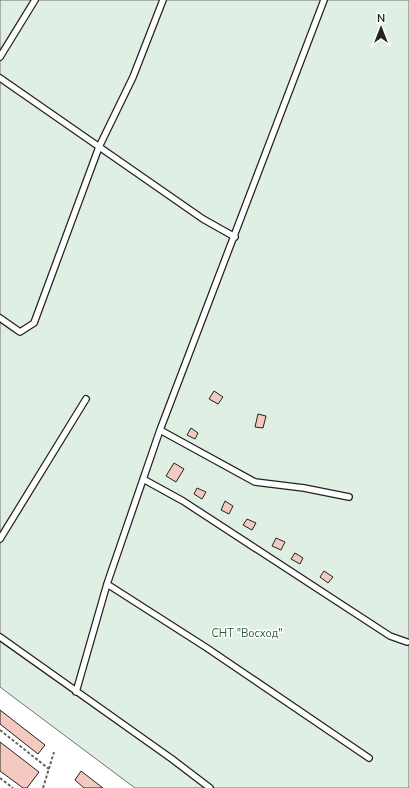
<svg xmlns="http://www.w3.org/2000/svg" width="409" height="788" font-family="'Nunito Sans',sans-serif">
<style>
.green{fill:#e0efe3;stroke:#6f6f6f}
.building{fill:#f3c9c0;stroke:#222}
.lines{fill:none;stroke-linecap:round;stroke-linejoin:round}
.lane-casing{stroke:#222;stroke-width:8}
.path{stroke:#646464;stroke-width:2;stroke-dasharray:3 2;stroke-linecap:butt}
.lane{stroke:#fff;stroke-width:5.5}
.labels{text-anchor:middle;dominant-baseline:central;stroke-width:3;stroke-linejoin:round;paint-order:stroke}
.park-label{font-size:11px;fill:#2f5e38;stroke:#fff}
</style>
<rect width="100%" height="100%" fill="#fff"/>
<path class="green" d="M0,0H409V788H135L0,687Z"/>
<path class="building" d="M214,391L223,397L218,404L209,399Z
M258,414L266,416L263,428L255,427Z
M191,428L198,433L195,439L187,435Z
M174,463L184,469L176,482L166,476Z
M197,488L206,492L202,499L194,494Z
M225,501L233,506L229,514L221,510Z
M247,519L256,523L252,530L243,525Z
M276,538L285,542L281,550L272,546Z
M295,553L303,558L300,564L291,559Z
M324,571L333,577L328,583L320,577Z
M0,710L45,745L38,754L0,724Z
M0,742L39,772L27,788H23L0,771Z
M81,771L103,788H84L75,780Z"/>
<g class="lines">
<g class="lane-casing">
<path id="lane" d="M0,57L35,0
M0,78L203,219L235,237
M0,318L20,332L34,323L99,147L133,77L163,0
M160,430L255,482L304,488L349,497
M143,479L183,501L390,636L407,642
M0,539L86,399
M107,584L207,648L369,758
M0,637L172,759L210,788
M76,692L107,584L160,430L324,0"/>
</g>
<path class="path" d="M0,730L49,769
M0,778L13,788
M43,788L54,752"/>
<use href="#lane" class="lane"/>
</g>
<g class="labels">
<g class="park-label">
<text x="247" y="633">СНТ "Восход"</text>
</g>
</g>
<g transform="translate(381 28)" stroke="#ffffff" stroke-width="3" paint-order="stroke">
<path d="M0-3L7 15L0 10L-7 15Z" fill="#222222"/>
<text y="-6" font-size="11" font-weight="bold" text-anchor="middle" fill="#222222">N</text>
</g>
</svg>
